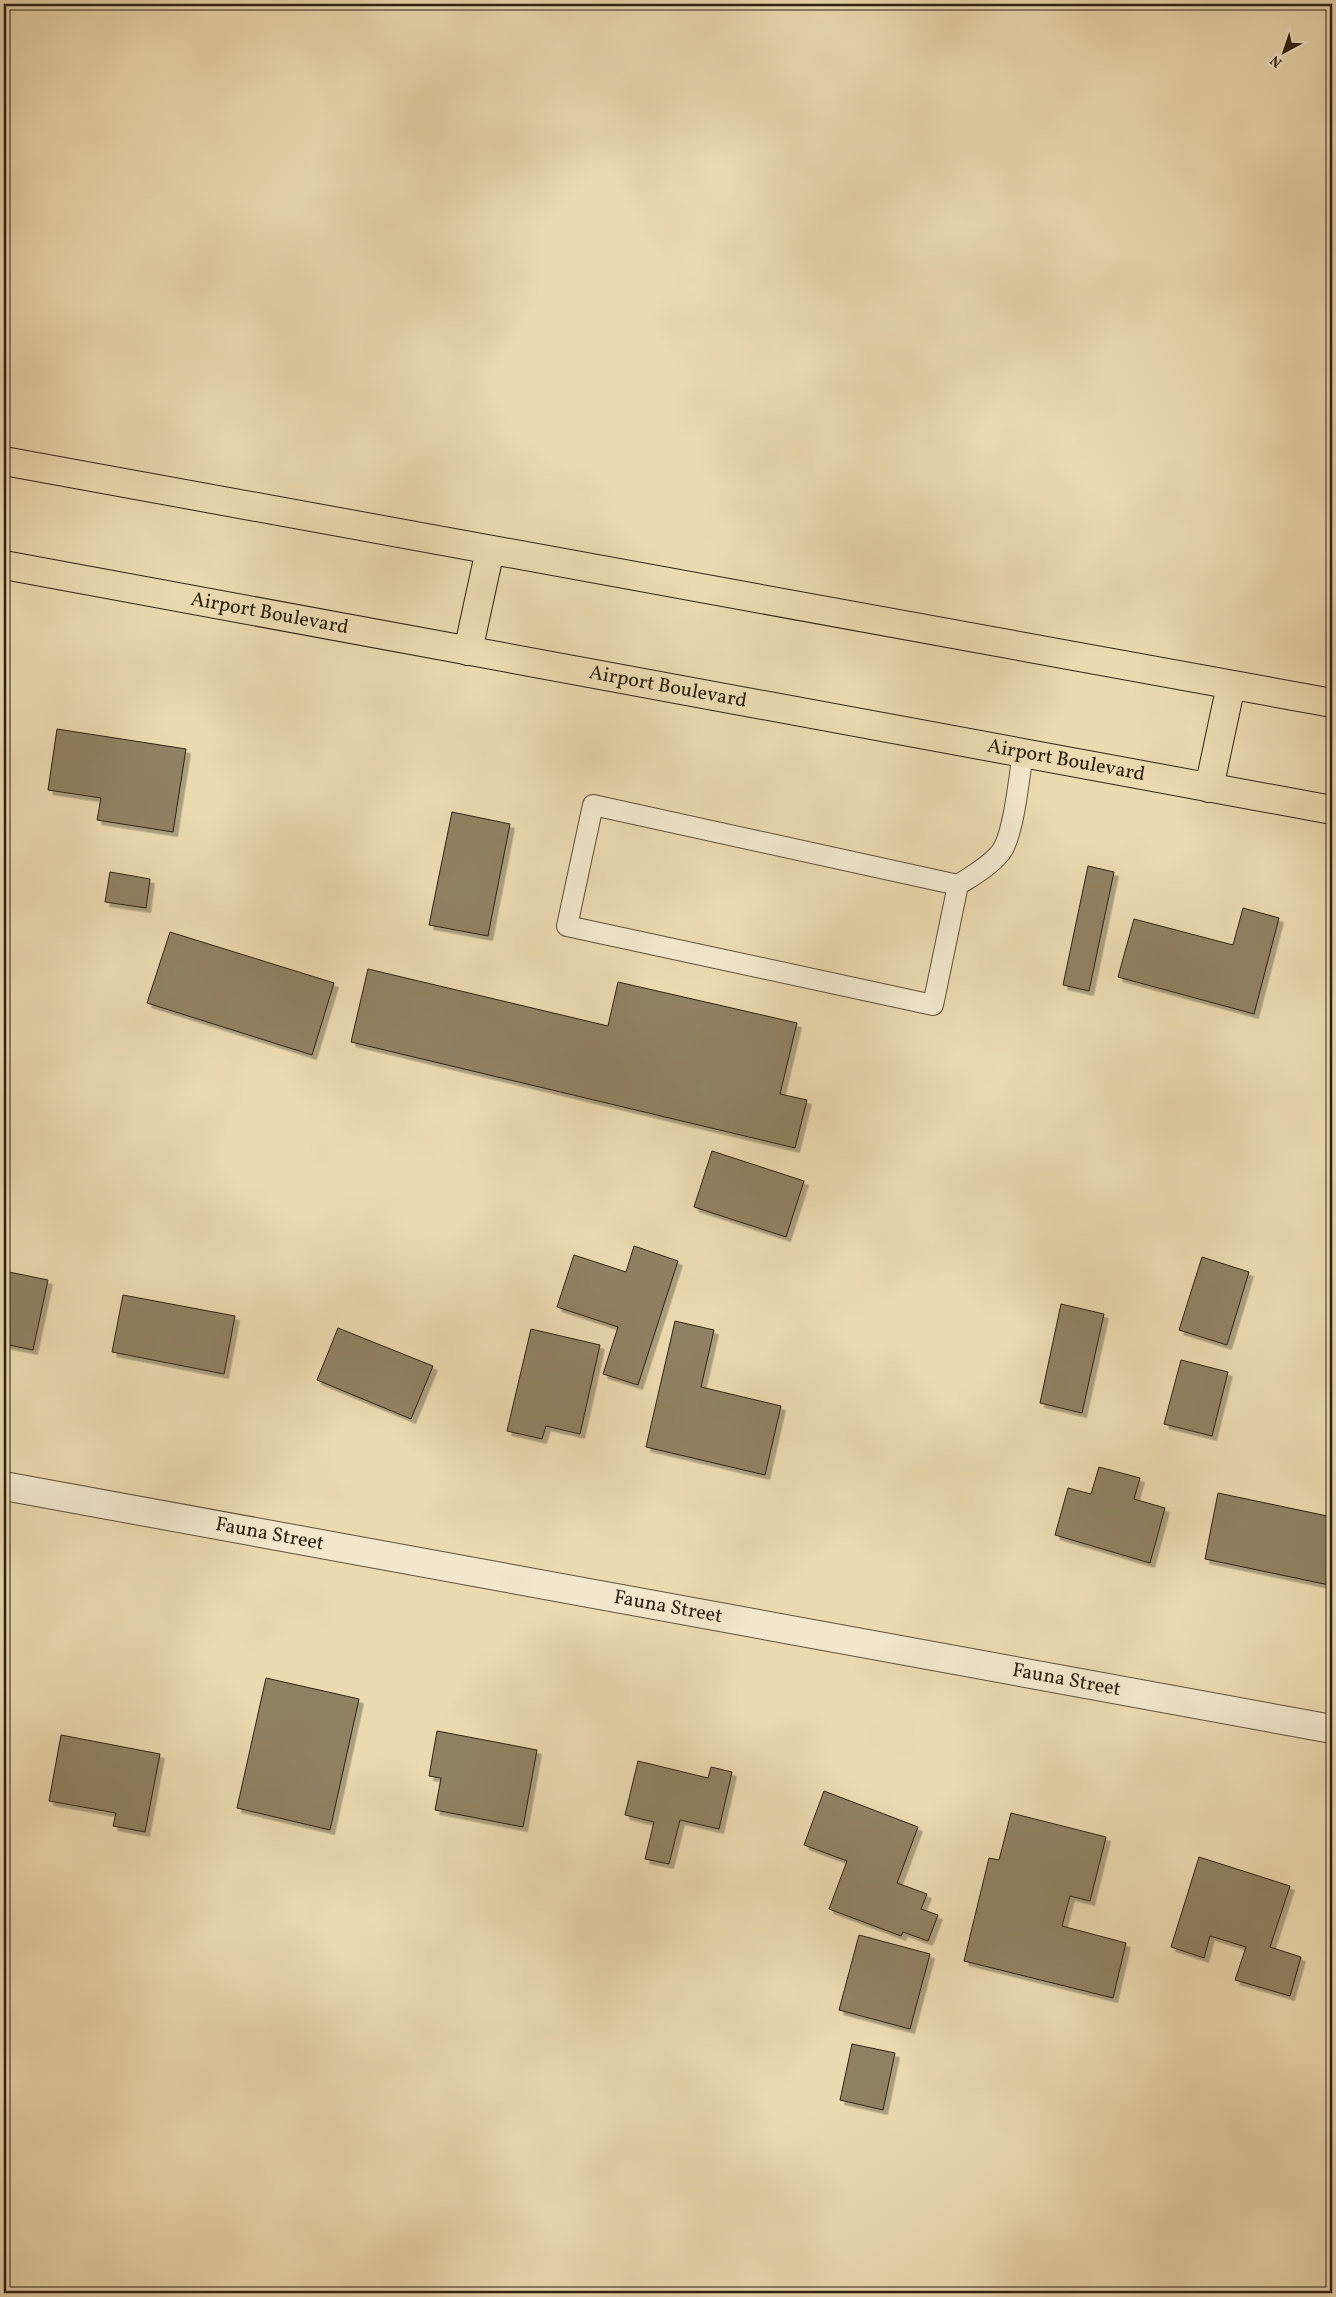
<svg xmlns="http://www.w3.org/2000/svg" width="1336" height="2297" font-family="Vollkorn,serif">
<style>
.building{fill:#918164;stroke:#2f2111;filter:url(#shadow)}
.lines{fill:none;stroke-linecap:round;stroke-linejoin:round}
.service-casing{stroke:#5e4f39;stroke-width:22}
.minor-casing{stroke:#5e4f39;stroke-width:30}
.primary-casing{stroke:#2f2111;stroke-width:30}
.service{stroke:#f2e6cc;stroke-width:20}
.minor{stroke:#f2e6cc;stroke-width:28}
.primary{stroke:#ebd9b0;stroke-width:28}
.labels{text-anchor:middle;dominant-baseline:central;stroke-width:5;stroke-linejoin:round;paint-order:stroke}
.street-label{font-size:20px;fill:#2f2111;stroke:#f2e6cc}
</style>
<defs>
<filter id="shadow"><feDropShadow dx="4.5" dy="4.5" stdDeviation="0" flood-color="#0004"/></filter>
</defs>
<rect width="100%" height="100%" fill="#ebd9b0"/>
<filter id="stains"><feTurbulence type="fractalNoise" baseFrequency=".004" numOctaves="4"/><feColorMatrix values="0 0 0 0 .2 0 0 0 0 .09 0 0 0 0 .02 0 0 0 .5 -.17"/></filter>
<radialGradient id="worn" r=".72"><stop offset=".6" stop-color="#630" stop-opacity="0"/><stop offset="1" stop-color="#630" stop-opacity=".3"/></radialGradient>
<path class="building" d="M57,729L186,749L173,832L97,820L101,798L48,790Z
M452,812L510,824L488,936L429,925Z
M1088,866L1114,872L1089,991L1063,985Z
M110,872L150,879L146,908L105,902Z
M1243,908L1279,918L1254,1014L1118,977L1134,919L1233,945Z
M170,932L334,983L312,1055L147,1003Z
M368,969L608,1026L618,982L797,1023L780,1094L807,1100L795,1148L351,1042Z
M712,1151L804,1181L786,1237L694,1207Z
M634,1246L678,1261L638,1385L603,1374L618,1327L557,1307L574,1255L626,1272Z
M1202,1257L1249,1272L1227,1345L1179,1330Z
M4,1271L48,1280L33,1350L4,1344Z
M123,1295L235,1316L224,1374L112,1352Z
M1061,1304L1104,1314L1082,1413L1040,1403Z
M675,1321L714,1330L701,1387L781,1406L765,1475L646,1447Z
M338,1328L433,1366L411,1419L317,1380Z
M531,1329L600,1345L580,1434L546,1426L542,1439L507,1431Z
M1181,1360L1228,1372L1212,1436L1164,1424Z
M1099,1467L1140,1478L1134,1499L1165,1508L1150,1563L1055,1535L1068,1488L1091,1494Z
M1218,1493L1332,1517V1567L1329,1585L1205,1559Z
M266,1678L359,1699L330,1830L237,1808Z
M437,1731L537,1750L523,1827L435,1810L441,1778L429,1776Z
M61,1735L160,1754L145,1832L113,1826L116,1813L49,1801Z
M638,1761L708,1778L711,1767L732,1772L719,1829L680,1820L669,1864L645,1859L654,1822L625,1815Z
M824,1791L918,1827L897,1883L927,1894L921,1909L938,1915L928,1941L903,1932L901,1936L829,1909L847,1861L804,1845Z
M1011,1813L1106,1837L1090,1901L1070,1896L1062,1926L1126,1943L1113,1998L964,1961L989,1858L999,1860Z
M1199,1857L1290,1886L1270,1947L1301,1957L1290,1996L1235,1980L1246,1947L1210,1936L1204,1958L1171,1947Z
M859,1935L930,1954L910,2029L839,2010Z
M852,2044L895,2053L883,2110L840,2100Z"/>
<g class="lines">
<g class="service-casing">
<path id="service" d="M958,885L933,1005L567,926L593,805L958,885C972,876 990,866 1001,852C1014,834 1019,777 1023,753"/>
</g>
<g class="minor-casing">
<g id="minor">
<path id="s1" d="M4,1486L1332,1729"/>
</g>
</g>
<g class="primary-casing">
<g id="primary">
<path d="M4,461L1332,703"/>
<path id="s2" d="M4,565L1332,810"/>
<path d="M468,651L490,550"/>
<path d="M1209,788L1231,685"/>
</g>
</g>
<use href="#service" class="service"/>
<use href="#minor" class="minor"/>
<use href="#primary" class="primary"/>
</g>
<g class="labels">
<g class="street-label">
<text stroke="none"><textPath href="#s2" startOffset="270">Airport Boulevard</textPath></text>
<text stroke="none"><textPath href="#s2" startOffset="675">Airport Boulevard</textPath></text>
<text stroke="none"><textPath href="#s2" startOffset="1080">Airport Boulevard</textPath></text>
<text stroke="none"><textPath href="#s1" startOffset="270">Fauna Street</textPath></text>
<text stroke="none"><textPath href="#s1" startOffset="675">Fauna Street</textPath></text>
<text stroke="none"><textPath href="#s1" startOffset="1080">Fauna Street</textPath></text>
</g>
</g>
<rect width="1336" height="2297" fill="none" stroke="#ebd9b0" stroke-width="20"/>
<rect x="5" y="5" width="1326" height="2287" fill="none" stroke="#2f2111" stroke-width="2.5"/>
<rect x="10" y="10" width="1316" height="2277" fill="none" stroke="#2f2111"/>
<g transform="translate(1284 52) rotate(220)" stroke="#f2e6cc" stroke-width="4" paint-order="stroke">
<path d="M0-4L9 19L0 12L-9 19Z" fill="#2f2111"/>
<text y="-8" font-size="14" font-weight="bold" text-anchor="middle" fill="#2f2111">N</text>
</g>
<rect width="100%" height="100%" filter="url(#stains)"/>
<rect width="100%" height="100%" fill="url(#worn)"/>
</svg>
